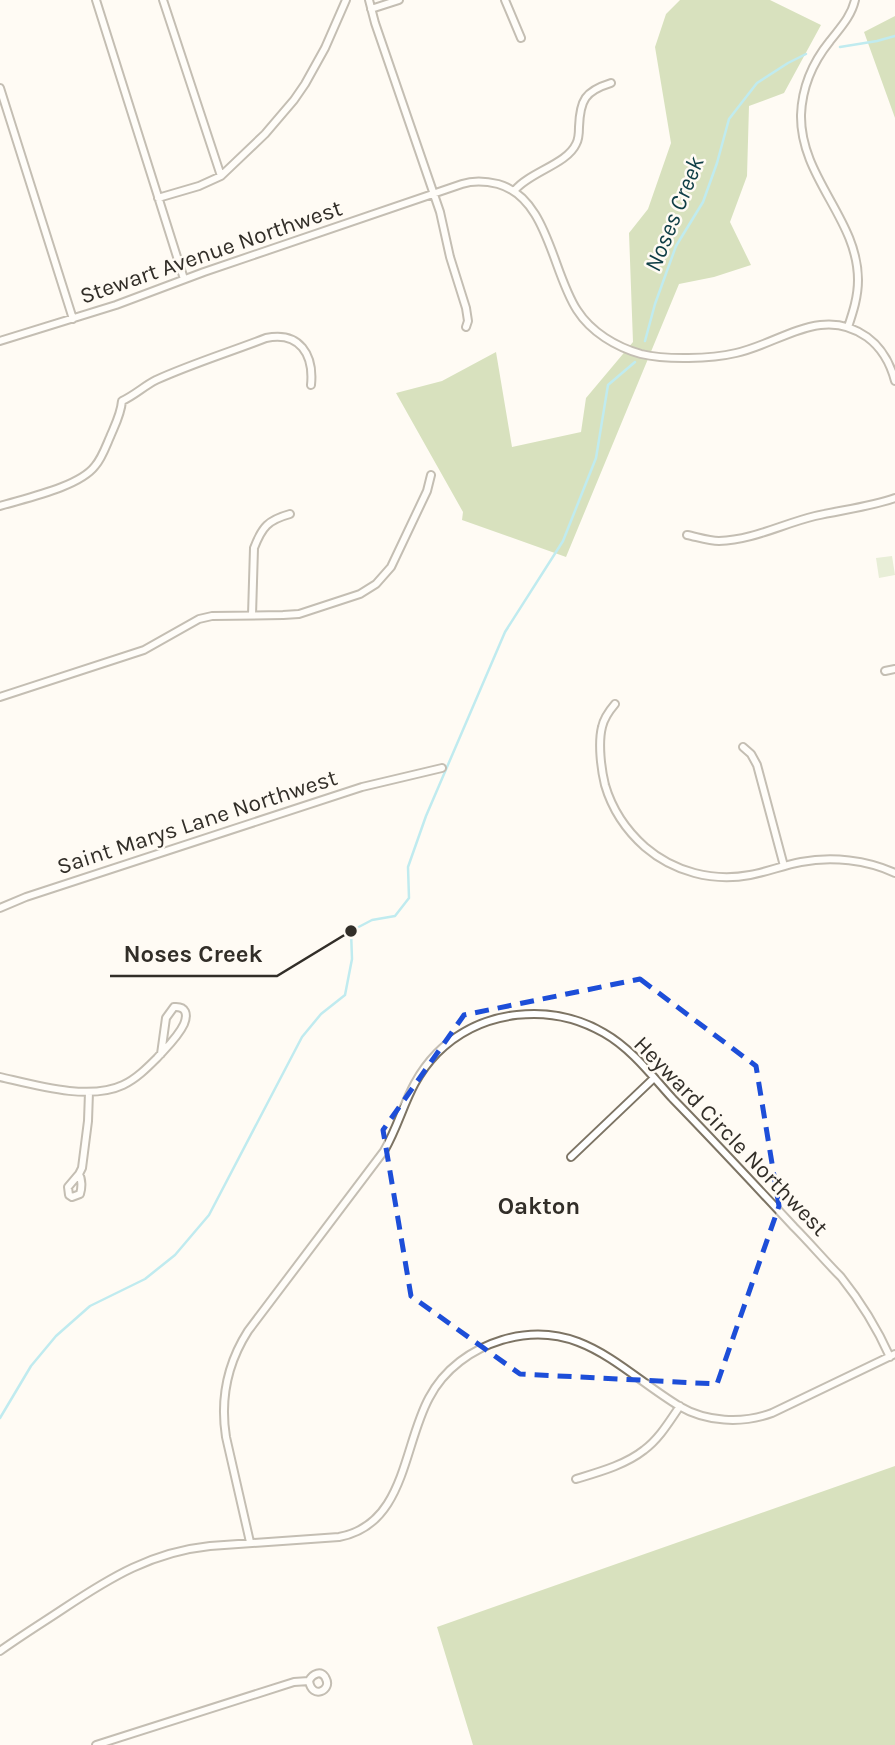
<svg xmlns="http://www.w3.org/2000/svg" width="895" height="1745" font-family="Karla,sans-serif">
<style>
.green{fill:#cdddb3}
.forest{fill:#a9c27d}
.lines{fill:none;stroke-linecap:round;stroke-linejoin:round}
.stream{stroke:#74d7e9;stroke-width:2.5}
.street-casing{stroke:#7d7464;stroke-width:10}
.street{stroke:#fff;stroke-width:6}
.marked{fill:none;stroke:#1d4ed8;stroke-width:5;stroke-dasharray:14 9;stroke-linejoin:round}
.labels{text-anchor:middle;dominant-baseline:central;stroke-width:5;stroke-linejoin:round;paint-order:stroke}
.street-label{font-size:23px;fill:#322e28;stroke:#fffbf4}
.water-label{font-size:24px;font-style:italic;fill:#0f3e46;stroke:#fffbf4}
.neighbourhood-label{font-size:24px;font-weight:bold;fill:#322e28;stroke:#fffbf4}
.leader{fill:none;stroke:#322e28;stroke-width:2.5}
.callout-dot{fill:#322e28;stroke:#fffbf4;stroke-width:2.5}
.callout-label{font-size:24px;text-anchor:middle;font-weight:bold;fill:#322e28;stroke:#fffbf4;stroke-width:5;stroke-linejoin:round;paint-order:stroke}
</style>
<rect width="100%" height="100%" fill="#fffbf4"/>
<path class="green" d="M892,556L895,575L879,578L876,558Z"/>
<path class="forest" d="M680,0H770L821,25L784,93L749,106L747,176L730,222L751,265L714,277L679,284L566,557L462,520L463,512L396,393L442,381L496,352L512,447L581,432L586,398L633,342L629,233L648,209L671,143L655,47L666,14Z
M895,16V118L864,32Z
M895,1466V1745H473L437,1627Z"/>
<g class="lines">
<path class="stream" d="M840,47L877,41L895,36
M645,341L655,304L676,246L703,202L717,163L729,119L757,83L788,63L806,54
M0,1418L31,1366L56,1336L90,1306L145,1279L175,1255L209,1215L302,1037L321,1014L345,995L352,959L351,931L372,920L395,916L409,898L408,867L426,816L505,632L563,541L596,458L608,385L635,362"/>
<g class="street-casing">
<path id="street" d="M96,0L184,279
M163,0L221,176
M369,0L375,23L440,212L450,257L466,308L468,321L466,327
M505,0L521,38
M371,9L399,0
M0,88L73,319
M515,190C530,172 567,164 576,144C579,139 579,133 579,127C580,100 585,91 611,83
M158,198L199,186L221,176L265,134L294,100L305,84L325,48L346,0
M848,327C853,312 858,297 858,280C858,219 800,178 801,115C802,87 813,62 830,41C840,28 851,17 855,0
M0,341L116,305L204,272L462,184C474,180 486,181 498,184C548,198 552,272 577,310C591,332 616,347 641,354C666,360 711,359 736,353C781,343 822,305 867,337C882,348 890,362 895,381
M0,506C26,498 79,487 95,466C102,458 106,446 110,437C115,425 121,414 122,401C135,395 144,386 156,380C191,364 230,352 266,338C300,331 314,355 311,385
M687,535C697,537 709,541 719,541C753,540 782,524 815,516C841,510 869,507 895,498
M252,615L254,548C262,527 268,520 290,514
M885,671L895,669
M0,697L144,650L199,619L212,616L283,615L299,614L360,594L376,584L391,567L427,491L431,475
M615,704C609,711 604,718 602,727C598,743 601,769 605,785C612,809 627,831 645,847C674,872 713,882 750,875C767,872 784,865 801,862C832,856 867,860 895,873
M743,747L751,754L757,765L784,866
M0,908L26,897L362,787L442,768
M0,1077C35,1085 89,1101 123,1085C136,1079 147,1068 157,1058C166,1048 178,1037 184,1024C188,1014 186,1006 174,1007L166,1018L161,1054
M571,1157L654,1078
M79,1174C82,1179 82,1188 80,1194L72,1197L69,1195L68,1187L79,1174L82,1168L88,1121L89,1092
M576,1479C599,1472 625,1465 644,1450C659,1439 669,1422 680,1406
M250,1542L226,1437C220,1399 227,1364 248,1331L384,1151C404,1116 406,1085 437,1053C481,1009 551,1002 604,1033C632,1049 652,1076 673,1099C714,1141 754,1184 794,1227C810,1243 825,1261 841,1277C861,1302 877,1328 890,1357
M0,1651C21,1636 42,1623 63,1609C111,1577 152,1552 210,1546L339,1537C405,1525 403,1446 429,1398C444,1369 472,1349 502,1340C579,1317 620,1370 679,1406C706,1422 742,1424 772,1413L895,1354
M96,1745L294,1682L309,1681C312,1674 322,1669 326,1679C332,1690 312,1700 309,1681"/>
</g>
<use href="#street" class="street"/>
</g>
<path d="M0 0H895V1745H0ZM640,979L756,1066L779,1206L717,1384L520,1374L411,1296L383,1130L464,1015Z" fill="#fffbf4" fill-opacity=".55" fill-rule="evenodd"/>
<path class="marked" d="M640,979L756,1066L779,1206L717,1384L520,1374L411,1296L383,1130L464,1015Z"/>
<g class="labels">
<g class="street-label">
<text transform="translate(211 252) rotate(-19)">Stewart Avenue Northwest</text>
<text transform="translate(197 822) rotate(-18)">Saint Marys Lane Northwest</text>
<text transform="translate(731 1136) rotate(46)">Heyward Circle Northwest</text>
</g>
<g class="water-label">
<text transform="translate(674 214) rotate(-68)">Noses Creek</text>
</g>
<g class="neighbourhood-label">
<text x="539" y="1206">Oakton</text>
</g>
</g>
<path class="leader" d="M351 931L277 976H110"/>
<circle class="callout-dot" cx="351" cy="931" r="7"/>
<g class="callout-label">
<text x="193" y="962">Noses Creek</text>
</g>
</svg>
